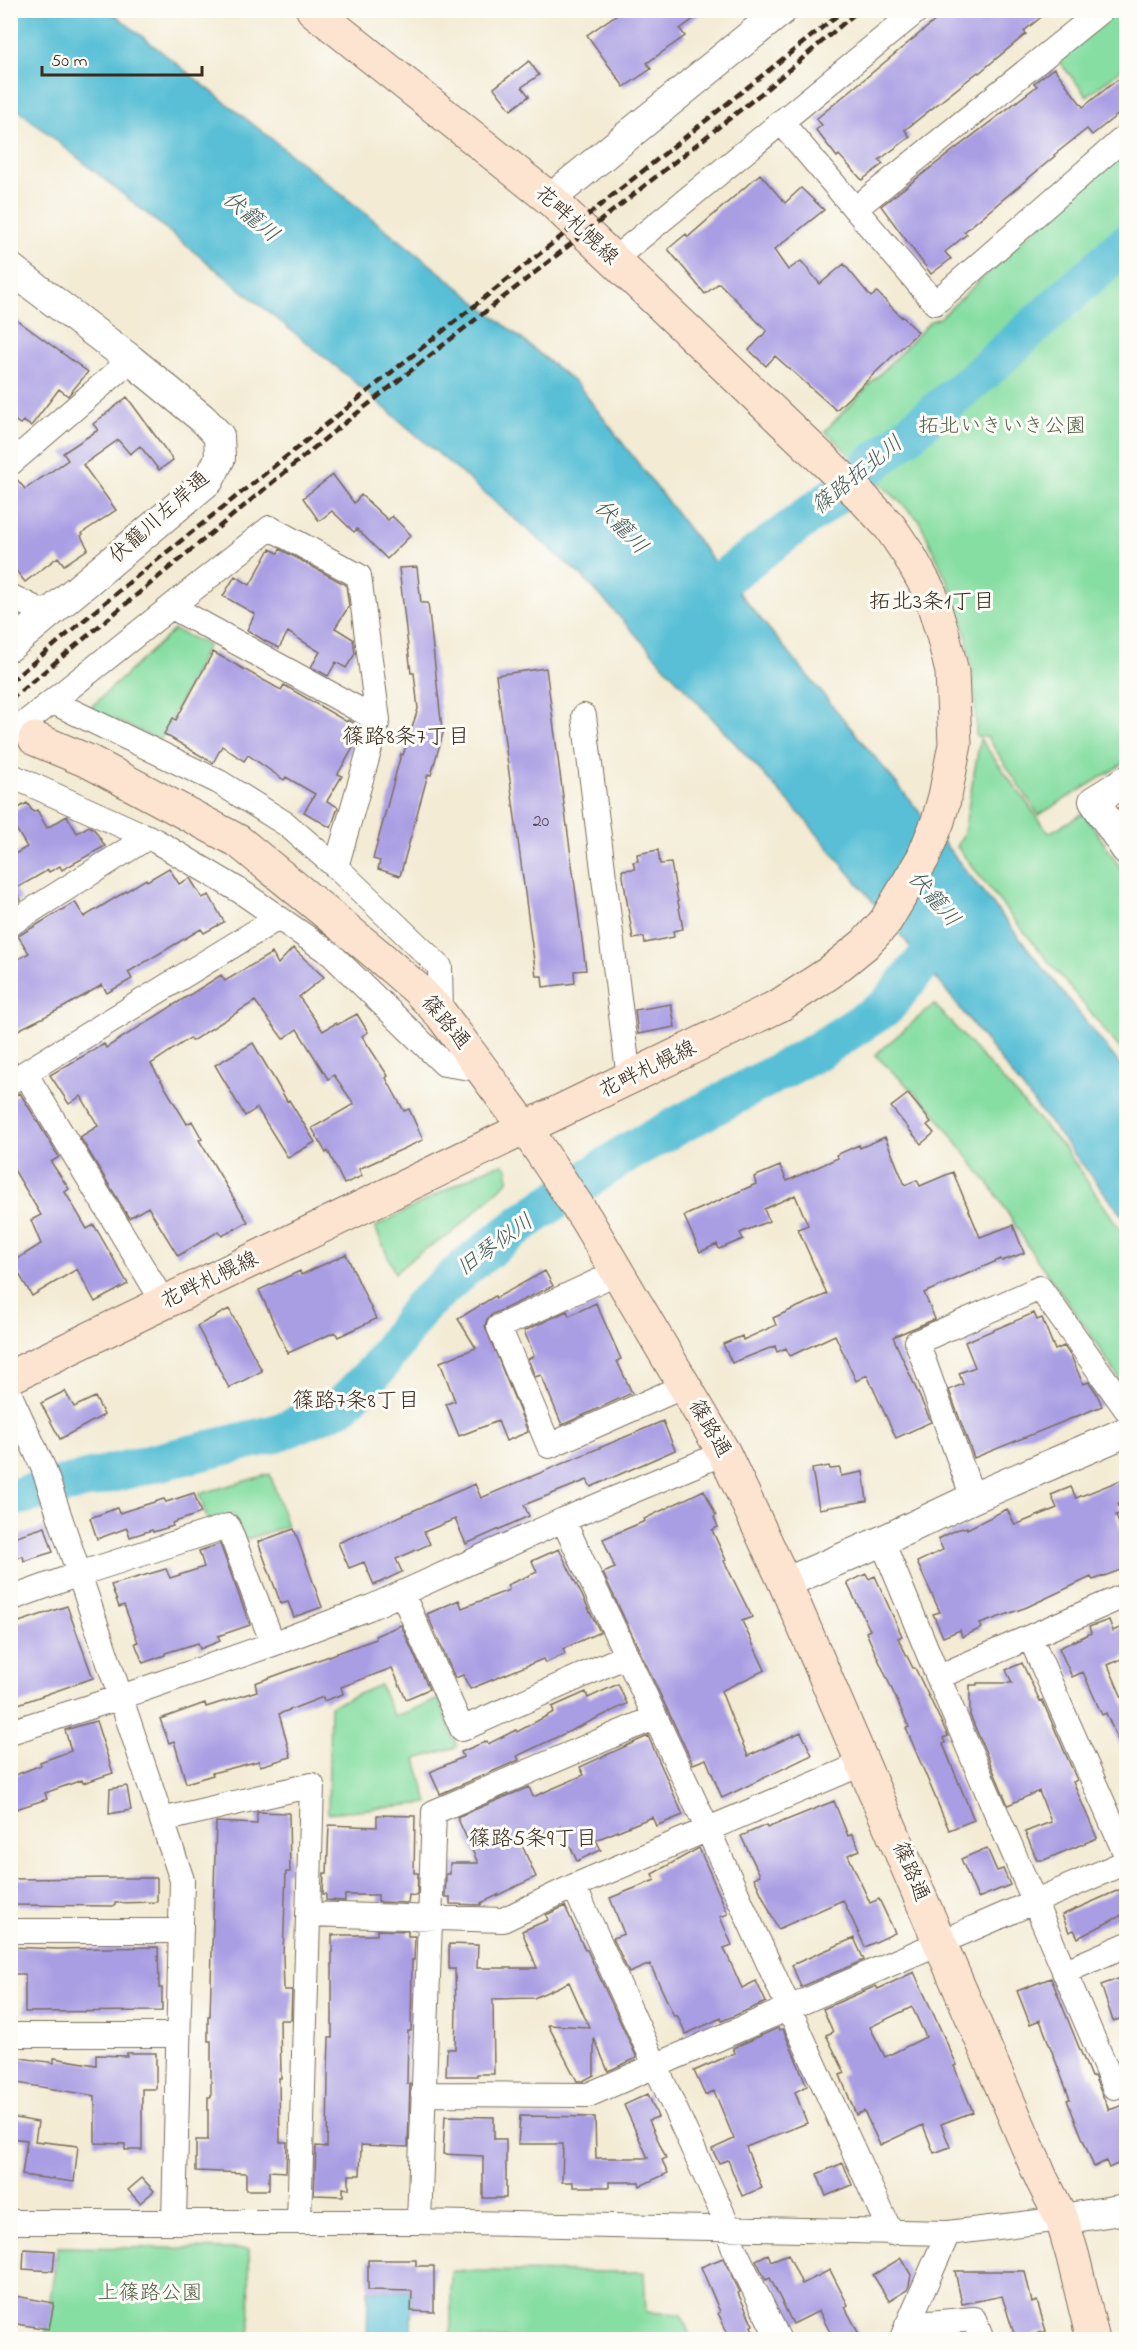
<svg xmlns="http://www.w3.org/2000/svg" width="1137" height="2350" font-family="'Indie Flower','Klee One',sans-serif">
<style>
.green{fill:#87dea3;stroke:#618460;stroke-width:1.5}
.water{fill:#59bfd6;stroke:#4a747a;stroke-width:1.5}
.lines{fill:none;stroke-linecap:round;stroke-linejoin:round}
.river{stroke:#59bfd6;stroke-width:39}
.building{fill:#a99de3;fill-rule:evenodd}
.minor-casing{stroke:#7b6e5e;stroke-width:26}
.tertiary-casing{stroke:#7b6e5e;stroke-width:32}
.secondary-casing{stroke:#7b6e5e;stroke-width:35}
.minor{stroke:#fff;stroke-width:24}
.tertiary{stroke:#fff;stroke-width:30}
.secondary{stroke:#fde4d1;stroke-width:33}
.rail{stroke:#3b2a1e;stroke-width:4.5;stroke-dasharray:9 4.5;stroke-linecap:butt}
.labels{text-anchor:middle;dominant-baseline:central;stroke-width:6;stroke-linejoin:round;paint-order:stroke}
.number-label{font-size:18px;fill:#56474f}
.street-label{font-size:21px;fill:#3b2a1e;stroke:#fdfcf7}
.park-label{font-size:21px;fill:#526046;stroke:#fdfcf7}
.water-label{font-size:22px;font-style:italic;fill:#465e5e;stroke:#fdfcf7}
.neighbourhood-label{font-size:22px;fill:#3b2a1e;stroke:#fdfcf7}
</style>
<rect width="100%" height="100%" fill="#fdfcf7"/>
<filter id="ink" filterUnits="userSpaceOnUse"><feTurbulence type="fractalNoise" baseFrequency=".0167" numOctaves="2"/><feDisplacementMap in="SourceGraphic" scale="12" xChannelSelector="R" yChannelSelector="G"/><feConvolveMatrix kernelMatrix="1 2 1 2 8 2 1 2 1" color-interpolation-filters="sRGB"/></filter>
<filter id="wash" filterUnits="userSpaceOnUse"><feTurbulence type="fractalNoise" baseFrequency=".008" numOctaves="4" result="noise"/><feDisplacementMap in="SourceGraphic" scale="24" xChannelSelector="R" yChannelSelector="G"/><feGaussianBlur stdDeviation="1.35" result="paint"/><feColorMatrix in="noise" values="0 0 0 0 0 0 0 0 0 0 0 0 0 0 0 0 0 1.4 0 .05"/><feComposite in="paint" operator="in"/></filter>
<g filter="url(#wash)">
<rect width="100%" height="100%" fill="#f3ebd4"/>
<path class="green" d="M1114,12L1126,17V66L1087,96L1057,59Z
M1126,150V762L1039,815L987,737L976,736L975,695L967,638L950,587L919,520L825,431L931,321L940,318L1041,222Z
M174,630L208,645L160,741L90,708Z
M980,739L1049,833L1084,813L1126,876V1056L1003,906L957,847L964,832Z
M934,1004L1066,1150L1126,1238V1390L1087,1329L1033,1254L994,1191L929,1106L875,1055Z
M503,1164L508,1169V1181L450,1235L420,1252L395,1273L375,1227L488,1168Z
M270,1474L287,1526L244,1540L234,1514L208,1521L199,1494Z
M380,1685L394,1717L439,1699L457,1747L416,1759L428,1803L328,1813L330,1706Z
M58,2247L249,2249L250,2338L282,2339L44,2340Z
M451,2271L644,2272L646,2312L681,2314L692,2339H451Z"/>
<path class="water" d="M10,11H110L442,274L578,385L717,566L897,784L1126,1072V1220L941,984L808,823L584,578L338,368L11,104Z
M368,2290L412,2291L411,2339L367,2340Z"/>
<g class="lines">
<path class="river" d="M689,604L823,505L981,374L1126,243
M10,1498L278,1433L342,1405L377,1369L421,1307L467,1266L525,1221L628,1152L816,1052L886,1007L926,958L950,917"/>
</g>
<g id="blocks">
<path class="building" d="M623,10H706L680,29L685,36L647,63L651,69L624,87L587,35Z
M948,10H1050L1024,31L1026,34L979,73L978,72L905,130L910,137L879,160L883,164L862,180L839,155L837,157L816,130L822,125L816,119Z
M529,61L539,75L522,87L529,96L511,110L494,88Z
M1054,68L1083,107L1126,73V108L1092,135L1087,129L1054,155L1055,156L964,232L967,234L945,252L951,259L931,274L881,206L1037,86L1034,83Z
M760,174L785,203L801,188L824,210L774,250L788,270L801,261L820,284L844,264L871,297L877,292L901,317L902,316L918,332L836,410L775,356L766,366L749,350L767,331L719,283L705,294L668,249L686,234L688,237Z
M10,315L88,372L68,396L59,389L31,426L23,421L20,424L10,417Z
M127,397L173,460L159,470L140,446L130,454L118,440L83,465L116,510L82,533L83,534L81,536L88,549L64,565L58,557L25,582L10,563V478L15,477L25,489L68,460L63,453L98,430L93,424Z
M333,475L354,503L361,495L388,520L392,516L411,535L387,559L357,529L354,532L332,511L319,521L303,498Z
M270,549L278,553L280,549L346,585L349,606L335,628L353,639L355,654L346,668L336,662L328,676L311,667L320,652L288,632L279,648L265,641L247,630L255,614L223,596L235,576L250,585Z
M417,567L421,603H428L442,729L444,730L431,775L428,774L400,876L378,869L380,861L373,859L401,754L403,755L418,709L414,673H411L399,568Z
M213,652L281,690L284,685L347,722L348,720L361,727L357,741L338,774L342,776L327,801L338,807L331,828L304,812L315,794L286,777L284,780L248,755L244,761L222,746L213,763L164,734L173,718L176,720Z
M546,668L586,970L574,971L575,983L543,987L542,976H536L496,675Z
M27,803L33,812L37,810L47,828L67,816L77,833L89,826L94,829L105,846L62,870L60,866L49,872L48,870L15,889L21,900L10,907V857L27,847L10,819V813Z
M658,850L660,864L671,863L683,929L673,931L674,937L645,943L644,937L633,939L622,870L635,869L633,862L638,861L637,854Z
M169,868L179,884L190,878L202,898L209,895L224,922L204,933L201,929L128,972L132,979L107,993L102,985L64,1007L10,1034V964L29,953L18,936L75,902L84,917L146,879L147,881Z
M293,948L324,977L299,997L323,1031L336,1023L337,1025L357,1014L368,1032L362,1036L388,1076L386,1078L404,1111L409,1109L423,1140L359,1169L362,1176L344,1184L328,1151L326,1153L312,1128L354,1104L334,1075L328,1079L297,1029L283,1039L255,1001L192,1041L190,1038L151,1064L187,1124L192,1121L202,1139L199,1140L248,1222L222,1236L219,1231L178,1256L148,1207L129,1218L80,1137L98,1126L81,1096L69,1104L50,1075L104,1044L106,1048L221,975L225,981L272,953L278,964Z
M671,1004L675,1027L638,1034L635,1010Z
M253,1043L287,1101L289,1100L315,1142L288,1158L257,1108L245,1116L215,1065Z
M20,1093L59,1157L51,1162L69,1189L65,1192L87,1229L94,1225L128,1284L95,1302L77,1269L32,1296L12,1262L41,1244L31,1220L41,1215L10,1163V1098Z
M908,1094L931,1122L927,1125L934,1133L921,1144L891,1107Z
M885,1137L905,1185L917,1180L920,1186L953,1172L980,1237L1013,1225L1024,1253L1002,1261L1001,1259L924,1293L935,1319L893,1337L931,1422L896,1438L867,1375L856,1381L835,1335L790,1356L786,1348L777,1352L775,1346L732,1363L723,1344L742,1336L743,1340L776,1325L773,1318L827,1294L798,1229L808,1225L795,1195L764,1209L769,1221L740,1233L743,1239L719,1249L717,1244L700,1252L684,1216L756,1184L754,1177L780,1166L787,1181L838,1158L836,1155L859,1145L860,1148Z
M346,1254L376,1319L338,1337L335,1332L288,1353L259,1290L300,1271L301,1275Z
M545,1271L553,1286L493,1314L487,1319L485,1326L528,1432L506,1441L498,1421L459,1436L446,1404L455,1401L440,1362L476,1348L458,1319L495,1296L496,1298Z
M596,1303L621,1359L617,1361L632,1393L562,1425L541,1375L535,1377L528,1359L534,1356L524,1331L567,1311L569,1316Z
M229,1309L262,1371L229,1388L197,1326Z
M1034,1313L1037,1320L1042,1318L1055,1350L1064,1346L1072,1358L1083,1384L1089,1382L1096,1392L1102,1406L974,1458L949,1390L963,1384L959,1373L975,1367L965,1342Z
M65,1391L74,1407L95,1397L104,1415L60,1439L41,1403Z
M663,1421L675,1450L591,1487L587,1480L524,1505L529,1516L466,1544L455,1519L424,1532L430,1544L396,1559L402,1572L374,1585L364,1562L349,1568L338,1543L475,1484L481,1498Z
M829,1466L830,1469L840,1468L841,1476L863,1472L867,1501L819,1509L812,1469Z
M1126,1478V1500L1118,1504L1122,1513L1116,1515L1126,1544V1568L1093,1580L1091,1577L1027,1607L980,1624L982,1628L962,1637L960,1630L943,1637L933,1614L940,1612L917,1562L943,1550L938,1539L956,1530L967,1527V1529L1007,1509L1015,1525L1057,1508L1051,1495L1071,1487L1076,1498Z
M704,1490L716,1516L714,1517L718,1527L712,1530L726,1560L724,1561L752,1617L742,1621L765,1670L721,1691L732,1719L748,1756L801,1732L812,1755L722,1798L706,1759L693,1764L603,1573L615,1568L603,1539L645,1521L644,1519Z
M194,1493L201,1513L172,1523L173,1526L153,1532L152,1530L130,1537L127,1528L97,1539L90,1518L117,1508L119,1513L164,1499L166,1502Z
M45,1527L53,1552L24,1561L23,1556L10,1560V1538Z
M294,1529L322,1607L294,1617L288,1602L281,1604L258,1542Z
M220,1544L250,1625L218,1636L220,1641L200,1649L198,1643L165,1653V1655L143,1663L135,1643L138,1642L124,1605L119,1607L111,1585L166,1569L170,1578L204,1567L199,1551Z
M559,1549L600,1632L563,1649L565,1654L545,1663L543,1659L470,1689L463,1675L455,1678L427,1614L459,1600L462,1608L509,1590L507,1585L537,1572L532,1561Z
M866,1574L869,1579L875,1576L902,1636L898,1638L913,1668H915L948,1736L943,1738L945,1743L943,1744L974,1820L949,1830L906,1728L909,1727L866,1632L870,1630L847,1583Z
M67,1606L93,1678L10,1707V1625Z
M1109,1620L1113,1631L1126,1625V1657L1108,1665L1126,1707V1759L1106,1713L1102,1715L1083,1672L1072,1677L1059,1648L1091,1633L1089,1627Z
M401,1625L429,1689L406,1699L392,1668L341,1687L343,1694L324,1701L323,1697L279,1714L291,1757L260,1766L259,1761L212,1773L213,1775L186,1783L174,1741L169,1743L160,1719L205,1703L206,1707L257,1691L255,1683L376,1639L375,1636Z
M1022,1663L1040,1701L1042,1700L1077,1780L1073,1782L1097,1838L1044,1860H1037L1025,1832L1051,1822L1039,1791L1008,1805L970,1715V1685H977V1683H1012L1006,1670Z
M618,1684L627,1704L517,1756L519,1760L440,1794L430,1772L463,1757L461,1752L487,1741L488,1744L516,1730L517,1732L554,1712L552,1707L586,1692L588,1698Z
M96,1721L113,1773L83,1783L82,1780L45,1793L47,1799L10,1811V1777L41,1765L40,1762L71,1751L65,1730Z
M648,1736L683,1815L656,1826L652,1817L596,1840L601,1850L577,1861L561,1826L521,1843L536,1877L481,1903V1905L450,1904V1897H445L446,1874H450V1863H478L457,1817L529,1787L533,1797L584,1775L580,1767Z
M127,1786L131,1810L109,1814L110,1789Z
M834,1801L848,1836L852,1834L860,1850L848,1855L870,1903L879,1899L895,1933L865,1947L843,1900L778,1929L754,1878L760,1875L741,1836L766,1825L767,1828Z
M257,1812L289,1813L290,1872H286L283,1955L284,1990H292L291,2020H280L281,2078H279L280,2142H287L286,2172L269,2171V2190H246V2173L196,2171V2140H208V2097H211V2041H208V2016H210L216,1822L257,1824Z
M377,1815L415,1816L414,1873H418L417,1896L409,1895L408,1903L378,1902V1895H345V1901L326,1900V1894H323L324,1873H327L329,1825L377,1827Z
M699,1848L728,1914L720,1917L732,1945L724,1948L742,1988L756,1981L766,2002L722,2021L721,2018L686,2034L677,2015L674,2016L650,1964L629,1973L613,1938L624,1934L610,1898L655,1880L652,1874Z
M987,1848L997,1871L1003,1869L1010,1885L978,1898L961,1859Z
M122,1878H157V1902L115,1903V1906L10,1905V1879Z
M1126,1887V1913L1078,1938L1074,1930L1069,1932L1062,1915Z
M565,1906L585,1950H587L637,2058L608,2071L594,2038V2075L583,2081H577L548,2025L589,2027L569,1982L534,1998L493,1999L494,2074H477V2076H446L447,2049H455L456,2010L455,1969H449V1944L478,1945L477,1968H537L522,1931L548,1920L546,1915Z
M377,1930L408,1931V1936H415L414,1960H412L411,2031H408L407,2084H410L408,2147L361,2145L360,2175H349V2189L343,2188V2196L314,2195L316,2146L327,2147L328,2073L329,2038H332V1935H377Z
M854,1938L864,1960L801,1987L792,1965Z
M10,1947L57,1949L158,1947L159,1988H162V2011L25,2012V1974H10Z
M914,1972L957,2065L954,2066L973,2112L941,2124L950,2147L934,2153L923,2125L880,2145L864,2111L856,2115L840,2075L845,2073L826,2035L833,2032L823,2009L876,1986L878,1989ZM912,2007L926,2037L885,2057L870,2027Z
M1126,1976V2017L1113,2021L1101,1985Z
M1051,1978L1091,2077L1094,2076L1109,2110L1126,2104V2160L1109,2168L1106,2161L1094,2167L1067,2100L1070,2099L1040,2020L1030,2024L1017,1991Z
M778,2028L779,2030L783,2029L807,2086L795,2092L807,2123L746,2147L762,2188L742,2196L728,2160L719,2163L712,2149L734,2139L714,2091L705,2095L694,2071L735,2053L733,2048Z
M127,2053H156V2089H142V2150H125V2144L95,2143V2096L11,2082L15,2057L54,2063V2058L96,2065V2055L127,2056Z
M648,2094L658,2117L649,2120L666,2158L662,2160L668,2173L640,2186L639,2182H609V2187H573V2182H562L563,2144H518L520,2116L595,2117L596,2158H648L624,2105Z
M445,2116L494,2117V2139H506V2198H483V2156L443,2154Z
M10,2117L38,2122L35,2141L78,2146L74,2182L22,2175L27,2140L10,2138Z
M843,2163L852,2185L826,2196L817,2174Z
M142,2178L154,2191L140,2203L128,2190Z
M24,2249L55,2251L53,2271L23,2269Z
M768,2254L771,2261L788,2254L802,2284L830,2270L848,2305L845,2307L862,2340H834L819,2311L793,2324L770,2278L766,2280L756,2260Z
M723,2258L740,2292L738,2293L753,2325L751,2326L757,2340H731L718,2313L720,2312L701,2267Z
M901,2258L911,2275L909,2286L907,2290L889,2301L873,2275Z
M368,2260H416V2266H434V2312L411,2311L412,2291L368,2290Z
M955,2271H1025L1032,2303L1037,2301L1046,2331L1016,2340L1002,2296L962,2304Z
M10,2295L54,2303L49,2329L10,2323Z"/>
</g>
</g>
<g filter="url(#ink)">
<use href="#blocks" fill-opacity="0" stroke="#7b6e5e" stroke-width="1.5"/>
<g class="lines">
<g class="minor-casing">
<path id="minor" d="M782,123L935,303L1126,136
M855,209L1102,10
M613,260L918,10
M10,464L131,360
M10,596L49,615
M172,607L378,720
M53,702L219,782L286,824L336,867L440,967L441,1014
M584,716L629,1079
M10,735L270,528L359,576L378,720L336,867
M10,775L156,841L240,891L331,954L444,1064L483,1070
M10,924L148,837
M25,1073L164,1303
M10,1082L278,918
M618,1272L499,1327L549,1446L684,1386
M10,1395L43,1467L182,1880L174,2222
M973,1498L917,1342L1040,1288L1126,1409
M563,1520L708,1830L891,2233
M882,1541L938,1677L1114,2087L1126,2082
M402,1593L462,1729L626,1656
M10,1599L79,1574L228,1526L273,1644
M1030,1637L1126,1855
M938,1677L1126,1595
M10,1732L121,1697L273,1644L369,1608L563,1520L724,1453
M162,1820L312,1785L299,2222
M308,1914L503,1920L574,1886
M10,1931H181
M1064,1972L1126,1945
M10,2035H178
M423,2094L588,2095L1126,1862
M10,2222H419L948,2233L1062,2219
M419,2222L434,1812L654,1718
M907,2325L974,2319L982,2340
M779,2340L732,2244L730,2230L574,1886L864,1763
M901,2340L948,2233"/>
</g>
<g class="tertiary-casing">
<path id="tertiary" d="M550,199L782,10
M10,268L131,360L203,419L219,436L220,458L209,480L10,646
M1126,781L1094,801L1126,849
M785,1583L882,1541L973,1498L1126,1432
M1062,2219L1126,2209"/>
</g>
<g class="secondary-casing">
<path id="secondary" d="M35,739L90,762L238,841L373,951L417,989L441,1014L526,1129L586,1219L724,1453L785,1583L1042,2180L1062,2219L1073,2257L1093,2340
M10,1377L780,1005L829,973L865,944L885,922L923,858L938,821L945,796L955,744L952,672L943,635L930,593L909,555L890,527L859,494L550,199L313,10"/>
</g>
<use href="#minor" class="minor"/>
<use href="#tertiary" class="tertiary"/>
<use href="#secondary" class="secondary"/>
<path class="rail" d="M10,682L137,576L844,10
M10,700L332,433L763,92L859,10"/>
</g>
</g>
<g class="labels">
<g class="number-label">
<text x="541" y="822">20</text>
</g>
<g class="street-label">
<text transform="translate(576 226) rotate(43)">花畔札幌線</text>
<text transform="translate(160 518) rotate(-42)">伏籠川左岸通</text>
<text transform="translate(445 1023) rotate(50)">篠路通</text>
<text transform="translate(648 1070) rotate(-26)">花畔札幌線</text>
<text transform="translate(210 1281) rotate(-26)">花畔札幌線</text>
<text transform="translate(709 1429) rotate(60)">篠路通</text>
<text transform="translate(910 1872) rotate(67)">篠路通</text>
</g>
<g class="park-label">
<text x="1002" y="427">拓北いきいき公園</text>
<text x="150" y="2294">上篠路公園</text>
</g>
<g class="water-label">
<text transform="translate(250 218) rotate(40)">伏籠川</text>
<text transform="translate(858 476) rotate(-39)">篠路拓北川</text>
<text transform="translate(620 528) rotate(46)">伏籠川</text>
<text transform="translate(933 900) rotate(49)">伏籠川</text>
<text transform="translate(496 1246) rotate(-36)">旧琴似川</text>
</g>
<g class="neighbourhood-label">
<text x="932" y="603">拓北3条1丁目</text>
<text x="406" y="738">篠路8条7丁目</text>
<text x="356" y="1402">篠路7条8丁目</text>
<text x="533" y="1840">篠路5条9丁目</text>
</g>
</g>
<rect width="1137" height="2350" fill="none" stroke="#fdfcf7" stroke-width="36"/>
<path d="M42 66v9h160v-9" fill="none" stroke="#3b2a1e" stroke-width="3"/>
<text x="51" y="66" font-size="18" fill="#3b2a1e" stroke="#fdfcf7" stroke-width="4.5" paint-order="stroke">50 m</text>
</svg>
